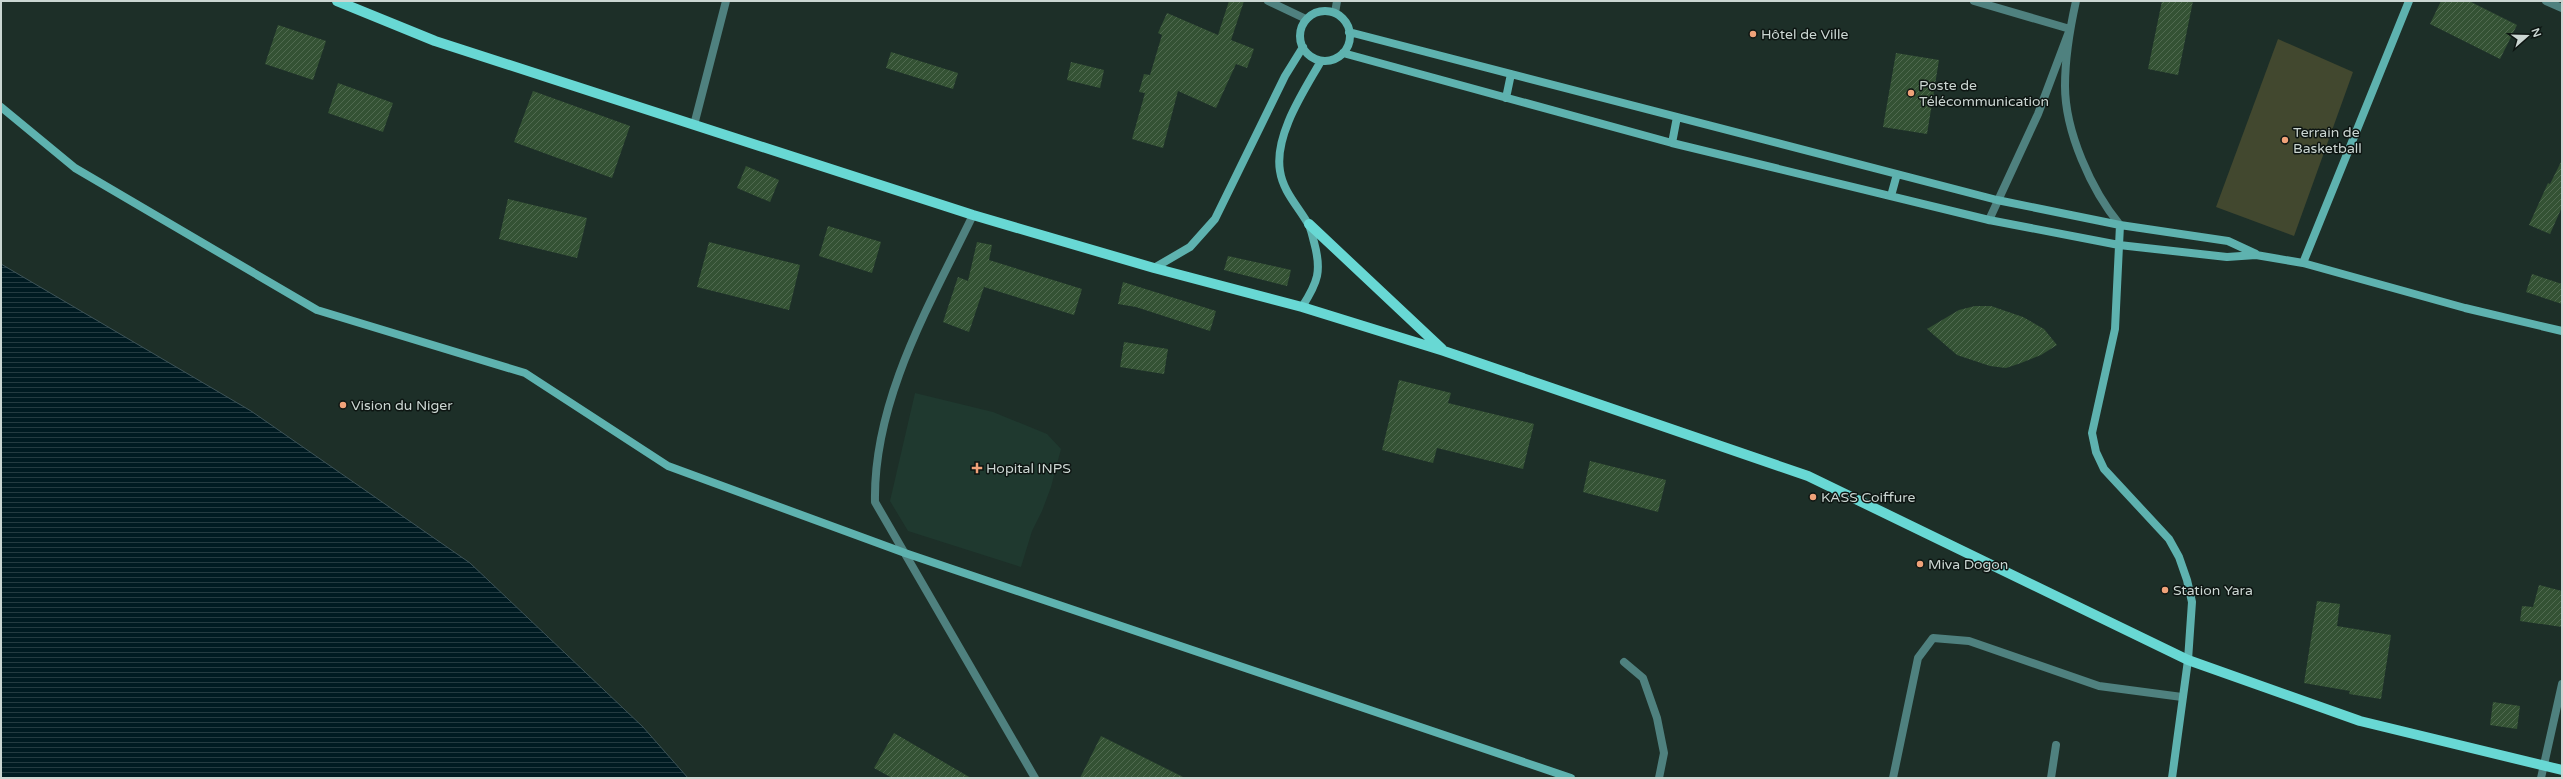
<svg xmlns="http://www.w3.org/2000/svg" width="2563" height="779" font-family="'Varela Round',sans-serif">
<style>
.built{fill:#1f392f}
.green{fill:#42482f}
.water{fill:url(#water-rules);stroke:#3d5357}
.building{fill:url(#building-hatch)}
.lines{fill:none;stroke-linecap:round;stroke-linejoin:round}
.street{stroke:#4f817f;stroke-width:8}
.secondary{stroke:#5eb2af;stroke-width:8}
.primary{stroke:#68d8d4;stroke-width:10}
.poi-dot{fill:#f0a279;stroke:#0d1512;stroke-width:1.5}
.labels{text-anchor:middle;dominant-baseline:central;stroke-width:3;stroke-linejoin:round;paint-order:stroke}
.poi-label{font-size:14px;fill:#cbd6d2;stroke:#0d1512;text-anchor:start}
</style>
<defs>
<pattern id="water-rules" width="6" height="5" patternUnits="userSpaceOnUse"><rect width="6" height="5" fill="#001b22"/><path d="M0 2.5h6" fill="none" stroke="#243b41"/></pattern>
<pattern id="building-hatch" width="6" height="6" patternUnits="userSpaceOnUse"><rect width="6" height="6" fill="#345234"/><path d="M-1 1l2-2M0 6l6-6M5 7l2-2" fill="none" stroke="#506a50"/></pattern>
</defs>
<rect width="100%" height="100%" fill="#1d2f28"/>
<path class="built" d="M915,393L993,412L1047,434L1061,449L1051,487L1042,511L1032,531L1021,567L908,531L890,501Z"/>
<path class="green" d="M2278,39L2353,72L2294,236L2216,207Z"/>
<path class="water" d="M1,264L251,411L470,563L643,727L688,778H1Z"/>
<path class="building" d="M1229,1H1244L1231,40L1254,49L1247,68L1236,64L1216,108L1178,91L1163,148L1132,139L1145,93L1139,92L1144,74L1150,75L1162,35L1158,33L1167,13L1218,35Z
M2162,1H2193L2178,75L2148,69Z
M2441,1H2469L2517,25L2500,59L2430,24Z
M278,25L326,41L313,80L265,64Z
M891,52L958,73L953,89L886,68Z
M1896,53L1939,60L1927,134L1883,127Z
M1071,62L1104,70L1100,88L1067,80Z
M338,83L393,103L383,132L328,113Z
M533,91L630,126L612,178L514,142Z
M2562,160V207L2550,234L2529,225L2548,183L2550,184Z
M746,166L779,180L770,202L737,188Z
M508,199L587,218L577,258L499,239Z
M828,226L881,242L872,273L819,256Z
M709,242L800,265L789,310L697,287Z
M977,242L992,245L989,260L1082,289L1074,315L984,287L969,332L943,322L958,277L968,281Z
M1228,256L1291,270L1287,286L1224,270Z
M2532,274L2562,284V304L2526,292Z
M1123,282L1216,311L1210,331L1136,307L1118,304Z
M1975,306H1991L2023,317L2044,329L2057,345L2041,355L2021,363L2006,368L1990,366L1957,355L1927,329L1959,310Z
M1124,342L1168,349L1164,374L1120,367Z
M1399,380L1451,393L1448,403L1534,424L1523,469L1437,448L1433,463L1382,450Z
M1590,461L1666,480L1658,512L1583,492Z
M2539,585L2562,591V627L2520,621L2522,606L2533,607Z
M2317,601L2340,604L2337,626L2391,635L2381,699L2349,694L2350,691L2304,683Z
M2493,702L2520,706L2517,729L2490,725Z
M894,733L971,778H892L874,768Z
M1101,736L1185,778H1080Z"/>
<g class="lines">
<path class="street" d="M1268,1L1306,19
M1974,1L2070,29L2038,114L1989,220
M2076,1C2070,28 2065,58 2065,86C2065,131 2091,190 2120,225
M2546,1L2562,8
M1335,13L1337,1
M694,125L726,1
M973,215C930,304 873,400 875,502L1035,778
M1624,662L1643,678L1657,718L1664,753L1659,778
M1893,778L1918,658L1933,638L1969,641L2099,686L2182,697
M2051,778L2056,745
M2541,778L2562,684"/>
<path class="secondary" d="M1300 36a25 25 0 1 1 50 0a25 25 0 1 1-50 0Z
M1349,32L1997,200L2120,225L2228,241L2256,254
M1343,53L1672,143L1989,220L2119,245L2227,257L2256,255L2303,263L2465,308L2562,331
M1506,98L1511,74
M1,107L75,168L317,310L525,373L668,466L905,553L1571,778
M1672,143L1677,117
M1891,196L1897,174
M2120,225L2115,329L2092,433L2096,452L2104,469L2169,539L2179,557L2187,580L2192,602L2188,660L2172,778
M2303,263L2409,1
M1154,268L1190,247L1215,219L1285,76L1303,47
M1302,307C1318,282 1322,271 1314,242C1312,235 1311,227 1307,222C1297,205 1283,191 1280,171C1274,135 1304,91 1321,61"/>
<path class="primary" d="M337,1L435,41L973,215L1154,268L1302,307L1444,351L1808,476L2188,660L2360,721L2562,770
M1309,224L1442,349"/>
</g>
<g class="poi-dot">
<circle cx="1753" cy="34" r="4"/>
<circle cx="1911" cy="93" r="4"/>
<circle cx="2285" cy="140" r="4"/>
<circle cx="343" cy="405" r="4"/>
<path d="M975 462h4v4h4v4h-4v4h-4v-4h-4v-4h4z"/>
<circle cx="1813" cy="497" r="4"/>
<circle cx="1920" cy="564" r="4"/>
<circle cx="2165" cy="590" r="4"/>
</g>
<g class="labels">
<g class="poi-label">
<text x="1761" y="34">Hôtel de Ville</text>
<text x="1919" y="85">Poste de<tspan x="1919" dy="16">Télécommunication</tspan></text>
<text x="2293" y="132">Terrain de<tspan x="2293" dy="16">Basketball</tspan></text>
<text x="351" y="405">Vision du Niger</text>
<text x="986" y="468">Hopital INPS</text>
<text x="1821" y="497">KASS Coiffure</text>
<text x="1928" y="564">Miva Dogon</text>
<text x="2173" y="590">Station Yara</text>
</g>
</g>
<rect width="2563" height="779" fill="none" stroke="#cbd6d2" stroke-width="4"/>
<g transform="translate(2527 36) rotate(70)" stroke="#0d1512" stroke-width="3" paint-order="stroke">
<path d="M0-3L7 15L0 10L-7 15Z" fill="#cbd6d2"/>
<text y="-6" font-size="11" font-weight="bold" text-anchor="middle" fill="#cbd6d2">N</text>
</g>
</svg>
